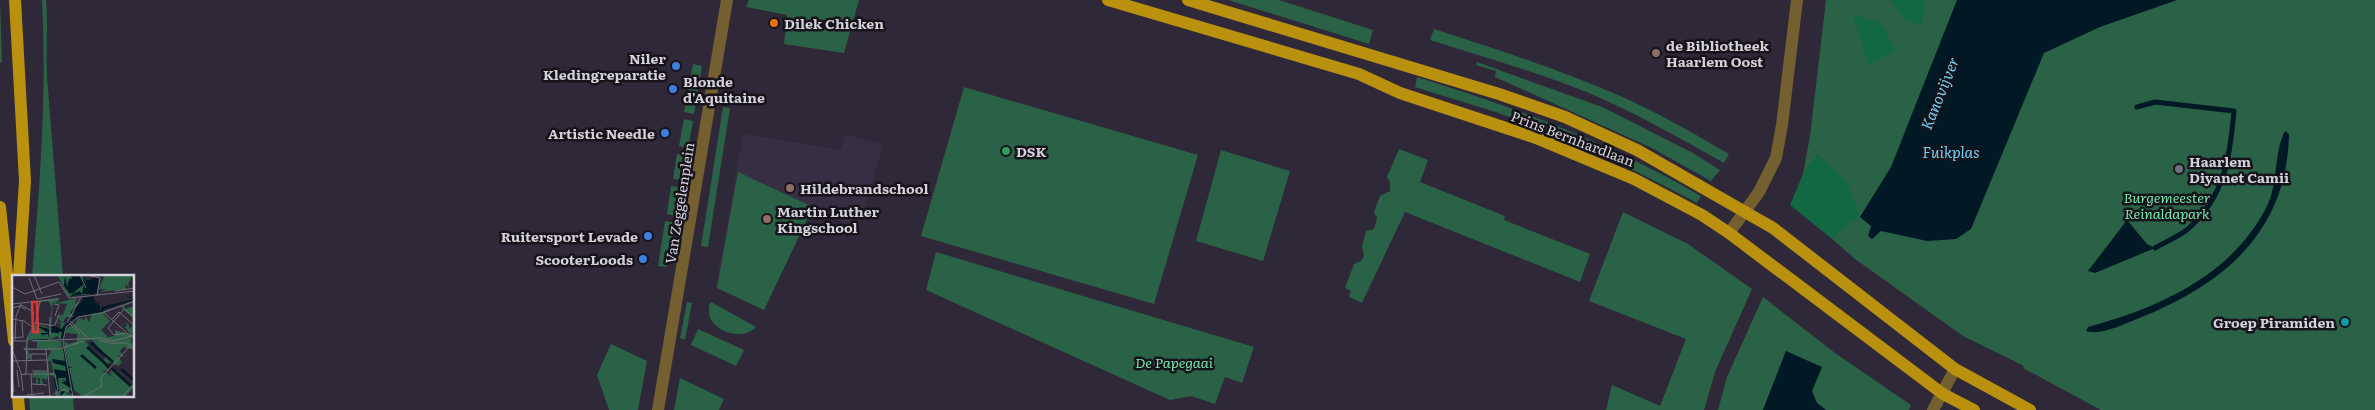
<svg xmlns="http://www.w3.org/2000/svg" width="2375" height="410" font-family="Literata,serif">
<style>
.built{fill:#382e44}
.green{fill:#296246}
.forest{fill:#116843}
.water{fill:#001924}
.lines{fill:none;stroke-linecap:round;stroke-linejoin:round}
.stream{stroke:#001924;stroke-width:5}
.minor{stroke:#735f2f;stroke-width:12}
.major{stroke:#b9910f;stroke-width:12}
.food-dot{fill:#e8710a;stroke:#16131a;stroke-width:2}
.education-dot{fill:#8d6e63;stroke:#16131a;stroke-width:2}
.shop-dot{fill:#3f7fe0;stroke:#16131a;stroke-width:2}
.leisure-dot{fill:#2e9e5b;stroke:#16131a;stroke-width:2}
.worship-dot{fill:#6b7280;stroke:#16131a;stroke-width:2}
.culture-dot{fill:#0f9aa8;stroke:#16131a;stroke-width:2}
.labels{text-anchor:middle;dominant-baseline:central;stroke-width:5;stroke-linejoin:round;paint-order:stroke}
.poi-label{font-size:14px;font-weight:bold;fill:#d5d1db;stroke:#16131a;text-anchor:start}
.street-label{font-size:14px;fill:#d5d1db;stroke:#16131a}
.park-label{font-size:14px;font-style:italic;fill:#7ae6ad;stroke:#16131a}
.water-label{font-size:15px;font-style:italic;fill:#74cef6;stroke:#16131a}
.inset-river{fill:none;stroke:#001924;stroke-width:2.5}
.inset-road{fill:none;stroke:#716c79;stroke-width:1}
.view{fill:#d6393a;fill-opacity:0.15;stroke:#d6393a;stroke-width:2.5}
.inset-edge{fill:none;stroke:#d5d1db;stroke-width:2.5}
</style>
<rect width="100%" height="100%" fill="#2f2838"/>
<path class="built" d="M743,134L841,150L845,134L883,145L858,230L811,208L764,307L716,287Z"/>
<path class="green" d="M0,0L2,63H0Z
M42,0H46C48,26 46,51 47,77L63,276H32C40,184 47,93 42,0Z
M749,0H859L844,53L784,44L787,15L746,7Z
M1228,0H1279L1373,30L1369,44Z
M1826,0H2375V410H2101L2023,368L2024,366L1963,336L1855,259L1831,238L1855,203L1818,155L1803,174L1810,136Z
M1434,29C1496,49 1558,69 1618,95C1657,112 1693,133 1729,154L1724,163C1680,138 1635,113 1589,93C1537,72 1483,57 1430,40Z
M1477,62L1602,107L1691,152L1720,170L1711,181L1652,148L1495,77L1496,71L1476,65Z
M693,64L702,66L694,114L684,112Z
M1417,77C1519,109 1608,142 1701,196L1697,203C1643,174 1589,147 1532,125C1494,110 1454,100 1415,87Z
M964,87L1198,155L1154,304L921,236Z
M723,107L730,108L708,247L701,246Z
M684,119L693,121L688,148L679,146Z
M1399,149L1428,160L1420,182L1505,216L1504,220L1590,254L1580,282L1405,212L1362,303L1349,297L1351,291L1345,288L1354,264L1361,261L1364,256L1362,246L1366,231L1374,229L1377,218L1374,212L1380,196L1390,191V182L1387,177Z
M1221,150L1290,171L1263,261L1196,241Z
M677,154L686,155L682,180L673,179Z
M738,172L813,207L764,310L717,288Z
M671,186L681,187L676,216L667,214Z
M1623,212L1688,244L1752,289L1715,372L1704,410H1606L1612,385L1660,406L1686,339L1589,301Z
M665,221L675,223L667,267L658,266Z
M936,252L1254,347L1242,383L1225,377L1215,404L1191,396L1170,400L926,290Z
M1763,297L1835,353L1911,405L1909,410H1826L1817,403L1786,351L1763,410H1718L1727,377Z
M687,302L692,303L685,340L680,338Z
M711,302L756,327C744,340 718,334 710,318C709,315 709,310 709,306Z
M698,329L744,350L736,366L691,345Z
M611,344L647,361L638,410H609L597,375Z
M680,378L724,399L719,410H674Z
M29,396H73L74,410H30Z"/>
<path class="forest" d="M1891,0H1925L1921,25L1903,18Z
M1853,15L1879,23L1896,50L1869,65Z
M1817,155L1846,180L1860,217L1831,238L1790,205L1803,174Z"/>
<path class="water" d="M1957,0H2177L2100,27L2044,53L1971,229L1956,239L1927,241L1881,231L1872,239L1868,236L1871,226L1860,217L1891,167Z
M2285,131L2289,134C2287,233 2223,285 2137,319C2124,324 2100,336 2086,331L2088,327C2158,308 2231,276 2266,208C2279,184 2273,154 2285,131Z
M2127,220L2147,244L2155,248L2095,273L2088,271Z
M1786,351L1822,367L1812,391L1817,403L1826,410H1763Z"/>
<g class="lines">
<path class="stream" d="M2137,107L2155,102L2234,111C2230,157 2225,196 2188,229C2178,237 2165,242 2155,248"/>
<path class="minor" d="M1729,233L1759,192L1776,158L1782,125L1797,0
M658,410L727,0
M1933,410L1955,369"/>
<path class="major" d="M15,0L25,181L19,276
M1108,0L1359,74L1400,93L1536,138L1634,179L1702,215L1729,233L1943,394L1974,410
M1188,0L1499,94L1565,117L1637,150L1773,228L1955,369L2030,410
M0,207L14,341
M18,396L19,410"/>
</g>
<circle class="food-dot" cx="774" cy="23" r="5"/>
<g class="education-dot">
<circle cx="1656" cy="53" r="5"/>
<circle cx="790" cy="188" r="5"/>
<circle cx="767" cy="219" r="5"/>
</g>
<g class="shop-dot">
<circle cx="676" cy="66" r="5"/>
<circle cx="673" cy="89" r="5"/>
<circle cx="665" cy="133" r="5"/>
<circle cx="648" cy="236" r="5"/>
<circle cx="643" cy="259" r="5"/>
</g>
<circle class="leisure-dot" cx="1006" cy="151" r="5"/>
<circle class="worship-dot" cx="2179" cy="169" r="5"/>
<circle class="culture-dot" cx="2345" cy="322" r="5"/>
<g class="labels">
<g class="poi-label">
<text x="784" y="23">Dilek Chicken</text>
<text x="1666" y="45">de Bibliotheek<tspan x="1666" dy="16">Haarlem Oost</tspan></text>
<text x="666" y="58" text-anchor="end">Niler<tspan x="666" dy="16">Kledingreparatie</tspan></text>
<text x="683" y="81">Blonde<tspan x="683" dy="16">d'Aquitaine</tspan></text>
<text x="655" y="133" text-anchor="end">Artistic Needle</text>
<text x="1016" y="151">DSK</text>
<text x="2189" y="161">Haarlem<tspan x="2189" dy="16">Diyanet Camii</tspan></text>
<text x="800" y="188">Hildebrandschool</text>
<text x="777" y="211">Martin Luther<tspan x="777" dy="16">Kingschool</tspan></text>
<text x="638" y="236" text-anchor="end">Ruitersport Levade</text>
<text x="633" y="259" text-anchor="end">ScooterLoods</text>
<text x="2335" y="322" text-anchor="end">Groep Piramiden</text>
</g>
<g class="street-label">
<text transform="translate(1573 138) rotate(21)">Prins Bernhardlaan</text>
<text transform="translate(679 203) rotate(-81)">Van Zeggelenplein</text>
</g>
<g class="park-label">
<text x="2167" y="197">Burgemeester<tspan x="2167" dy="16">Reinaldapark</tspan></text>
<text x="1174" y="362">De Papegaai</text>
</g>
<g class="water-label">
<text transform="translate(1939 93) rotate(-68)">Kanovijver</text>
<text x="1951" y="151">Fuikplas</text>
</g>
</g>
<g transform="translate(12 275)">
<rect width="122" height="122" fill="#2f2838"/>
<path d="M51,0L50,3L53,0H70L80,8L79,19L56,22L46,1ZM114,0H122V13L120,1L116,9L118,13L113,9L114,14L88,17L94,14H87L92,2L88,0ZM48,23L44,28L65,23L63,29L68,27L58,37L61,42H54L51,47L55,49L47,57H50L49,65L45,61L37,65L49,66L50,72L46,74L51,73L60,122H44L42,102L37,99L41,97L39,86H36L37,96L35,105L30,103L31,109H28V103H25L27,109L24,108V102L20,103L22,96L36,97L35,85L39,75H16L19,82L15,85L13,75L10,73H13L15,67H16L15,70H23H15V73H23L15,74H38L25,73V66L15,65L23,50H28L29,40L28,50L37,53L40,32L36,26L29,27L28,31V26L25,27L9,29L24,27L23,26ZM41,28L55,29L51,40L45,41L50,48L41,46L49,49L48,54L39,51ZM122,26L112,31L113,34L122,31V44L109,32L104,33L91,39L98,46L89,55L96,62L103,61V55L118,59L113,52L115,50L112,47L108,52L105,54L112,47L116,49L118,54L122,48L119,65L122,75L111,72L108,76L112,82L105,80L110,87L106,91L98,87L93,91L97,95L91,96L101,102L96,96L99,98V92L122,112L113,122L70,121L62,115L57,93H61L56,90L52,66L57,69L65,66V59L53,58L55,53L63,49L66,43L72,45L74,42L77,47L80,38L92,37ZM80,65L94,81L91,86L75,72L77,70L73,66Z" fill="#296246" fill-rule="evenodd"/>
<path d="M53,0L55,12L57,4L61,3L56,0H68L75,9L70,0L76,5L93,0L87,2L85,18L80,19L86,32L85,26L88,31V37L89,32L122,24L110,19L122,23V25L94,34L90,37L66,42L54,52L51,66L61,112V122L55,118L60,114L49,107H54L48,105L54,106V103H46L47,115L53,117L47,122L49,118L48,116L46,118L45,110V115H44L42,107V99L45,114L42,94L54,96L53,91L41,88L40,84L53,86L50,64H42H49L50,57L38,53L36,64V65H16L36,64V59L30,60L29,59V58H36L23,50L37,54V52H39L40,50L49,54L54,48L49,46L54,48L62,41L63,33L72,24L69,23L79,22V19H70L72,9L60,19L68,16L70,20L61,21L56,22L65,18L59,20L61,17L58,19L52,11Z" fill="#001924"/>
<path class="inset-river" d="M39,56L47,57L40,54M79,68L101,87M75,72L97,92M69,80L84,93M99,93L119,111M109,94L123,106"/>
<path class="inset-road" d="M22,0L30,19M60,0H68L74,13M75,0L88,3L85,21M17,3L25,24L49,19M0,12L13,19L47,7L57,23L76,21M103,16L123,13M76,21L123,16M0,29L46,24M42,29L47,30L43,41M9,30L22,37L20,42M0,33L8,31L14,35M91,37L114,57M123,43L112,34L96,53L102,60L115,58L123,64M0,44L12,46L23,54M100,44L107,37L121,49M58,46L75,62M23,48L38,50M55,48L69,22M57,48L68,59M37,51L43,50L47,39M38,60V42M0,63L11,62L10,46M3,65L4,41L9,29M87,65L103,69M0,66H16M20,66L88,63L101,66L123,60M102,68H114L123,74M0,74L9,98L11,116M12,74H47L72,66M34,74L38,122M19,85V79H35M0,86L35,85M5,95L7,112M20,96H36M13,99H43L46,115M19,99L20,120M9,100L14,99L15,64L24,46L28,26M0,101L2,117M20,109L35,110M42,119L53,114L61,121M15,120L32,118M61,122L51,66L54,52L66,42L89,38L123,26M71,122L90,111L89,103L117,72M110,122L123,108"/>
<path class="view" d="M20,27H25L26,57H21Z"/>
<rect width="122" height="122" class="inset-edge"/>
</g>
</svg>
